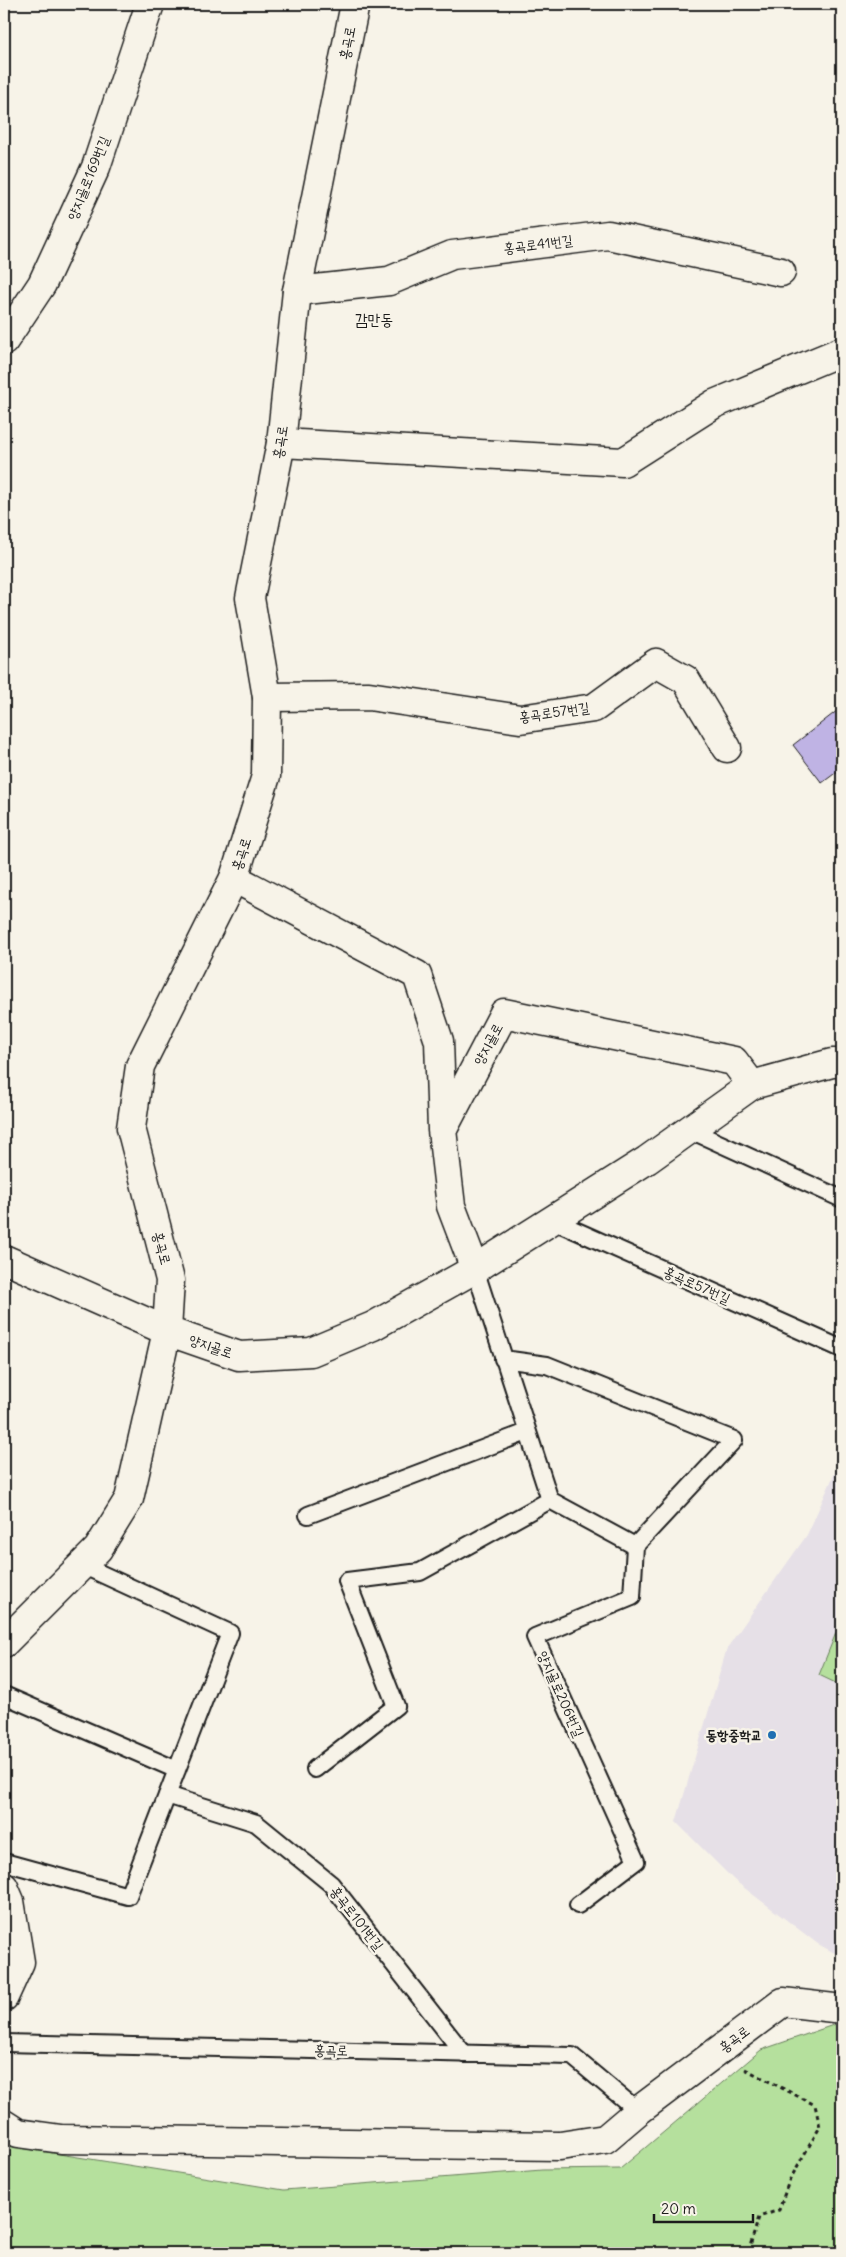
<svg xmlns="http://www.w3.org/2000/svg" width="846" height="2257" font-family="Delius,'Poor Story',sans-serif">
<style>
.built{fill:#e6e0e7}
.green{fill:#b5e09d;stroke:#687e5c}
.building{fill:#bfb3e4;stroke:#1c1c1c}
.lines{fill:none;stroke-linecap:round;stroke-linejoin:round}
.service-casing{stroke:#1c1c1c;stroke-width:20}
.minor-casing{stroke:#1c1c1c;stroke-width:31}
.tertiary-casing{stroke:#1c1c1c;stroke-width:31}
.path{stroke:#1c1c1c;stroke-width:3;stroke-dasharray:4 4;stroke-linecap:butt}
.service{stroke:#f7f3e8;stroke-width:16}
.minor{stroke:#f7f3e8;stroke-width:28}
.tertiary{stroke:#f7f3e8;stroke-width:28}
.poi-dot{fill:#1f6fb2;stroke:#f7f3e8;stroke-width:2}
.labels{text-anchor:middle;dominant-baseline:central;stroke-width:5;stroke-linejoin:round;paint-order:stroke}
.street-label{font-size:14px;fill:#1c1c1c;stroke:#f7f3e8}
.poi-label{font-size:14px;font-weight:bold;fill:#1c1c1c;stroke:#f7f3e8;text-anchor:end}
.quarter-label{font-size:16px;fill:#1c1c1c;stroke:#f7f3e8}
</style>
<rect width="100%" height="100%" fill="#f7f3e8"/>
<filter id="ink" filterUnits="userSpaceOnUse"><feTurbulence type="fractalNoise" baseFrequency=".02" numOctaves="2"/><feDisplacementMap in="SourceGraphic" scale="10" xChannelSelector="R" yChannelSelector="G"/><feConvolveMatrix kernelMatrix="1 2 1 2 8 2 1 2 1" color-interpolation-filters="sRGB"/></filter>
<g filter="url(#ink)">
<path class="built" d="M842,1457V1957L818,1944L734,1880L676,1822L727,1648L807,1535Z"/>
<path class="green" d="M842,1618V1686L819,1675Z
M842,2022V2253H4V2147L9,2146L284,2190L542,2170L620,2169L761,2050Z"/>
<path class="building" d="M842,707V768L822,783L793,745Z"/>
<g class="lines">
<g class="service-casing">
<path id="service" d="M690,1130L842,1199
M552,1220L842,1349
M475,1269L550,1500L635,1546L632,1597L535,1637L636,1861L578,1905
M503,1359L547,1365L734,1440L635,1546
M308,1515L527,1432
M4,1695L177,1770
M315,1769L396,1706L347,1581L420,1572L550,1500
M167,1795L256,1823L331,1884L464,2054
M4,1862L128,1896L230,1633L82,1565
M4,2043L572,2056L638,2111"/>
</g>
<g class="minor-casing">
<path id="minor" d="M297,291L389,281L452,255L608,235L781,272
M4,341L42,284L96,167L150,4
M281,443L623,462L714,404L842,351
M267,697L369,696L520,719L594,708L656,663L686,680L727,748
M234,878L417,975L439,1041L442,1130L451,1206L475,1269
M443,1129L504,1013L734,1061L752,1085"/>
</g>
<g class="tertiary-casing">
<path id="tertiary" d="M4,1259L167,1331L239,1356L311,1352L373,1326L475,1269L647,1160L752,1085L832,1063H842
M4,1643L98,1549L129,1499L167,1331L170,1280L131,1128L140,1066L234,878L266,776L267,697L250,598L281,443L297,291L355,4
M4,1887L10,1901L20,1962L4,1997
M4,2124L18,2133L61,2139L560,2146L605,2139L638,2111L783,2002L842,2009"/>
</g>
<path class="path" d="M745,2069L815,2105L820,2127L789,2181L779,2210L759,2217L748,2253"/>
<use href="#service" class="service"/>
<use href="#minor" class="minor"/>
<use href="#tertiary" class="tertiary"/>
</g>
</g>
<circle class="poi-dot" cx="772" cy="1735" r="5"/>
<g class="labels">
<g class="street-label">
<text transform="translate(347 43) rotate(-79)">홍곡로</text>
<text transform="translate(88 178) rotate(-68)">양지골로169번길</text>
<text transform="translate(538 244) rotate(-7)">홍곡로41번길</text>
<text transform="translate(280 442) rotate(-81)">홍곡로</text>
<text transform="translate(554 712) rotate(-8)">홍곡로57번길</text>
<text transform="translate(241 854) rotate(-72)">홍곡로</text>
<text transform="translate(488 1044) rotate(-62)">양지골로</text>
<text transform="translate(162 1248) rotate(75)">홍곡로</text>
<text transform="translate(697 1285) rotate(24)">홍곡로57번길</text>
<text transform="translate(211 1346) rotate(19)">양지골로</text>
<text transform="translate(561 1694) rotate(66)">양지골로206번길</text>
<text transform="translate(357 1918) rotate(52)">홍곡로101번길</text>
<text transform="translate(734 2039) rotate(-37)">홍곡로</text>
<text transform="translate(331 2050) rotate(1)">홍곡로</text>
</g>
<g class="poi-label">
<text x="762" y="1735">동항중학교</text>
</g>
<g class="quarter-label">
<text x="374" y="319">감만동</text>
</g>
</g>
<rect width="846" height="2257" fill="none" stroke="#f7f3e8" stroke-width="20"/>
<rect x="10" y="10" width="826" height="2237" fill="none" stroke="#1c1c1c" stroke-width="2" filter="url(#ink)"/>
<path d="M654 2214v8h99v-8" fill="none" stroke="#1c1c1c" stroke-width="2.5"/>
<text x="661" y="2214" font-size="15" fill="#1c1c1c" stroke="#f7f3e8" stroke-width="4" paint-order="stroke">20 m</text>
</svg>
